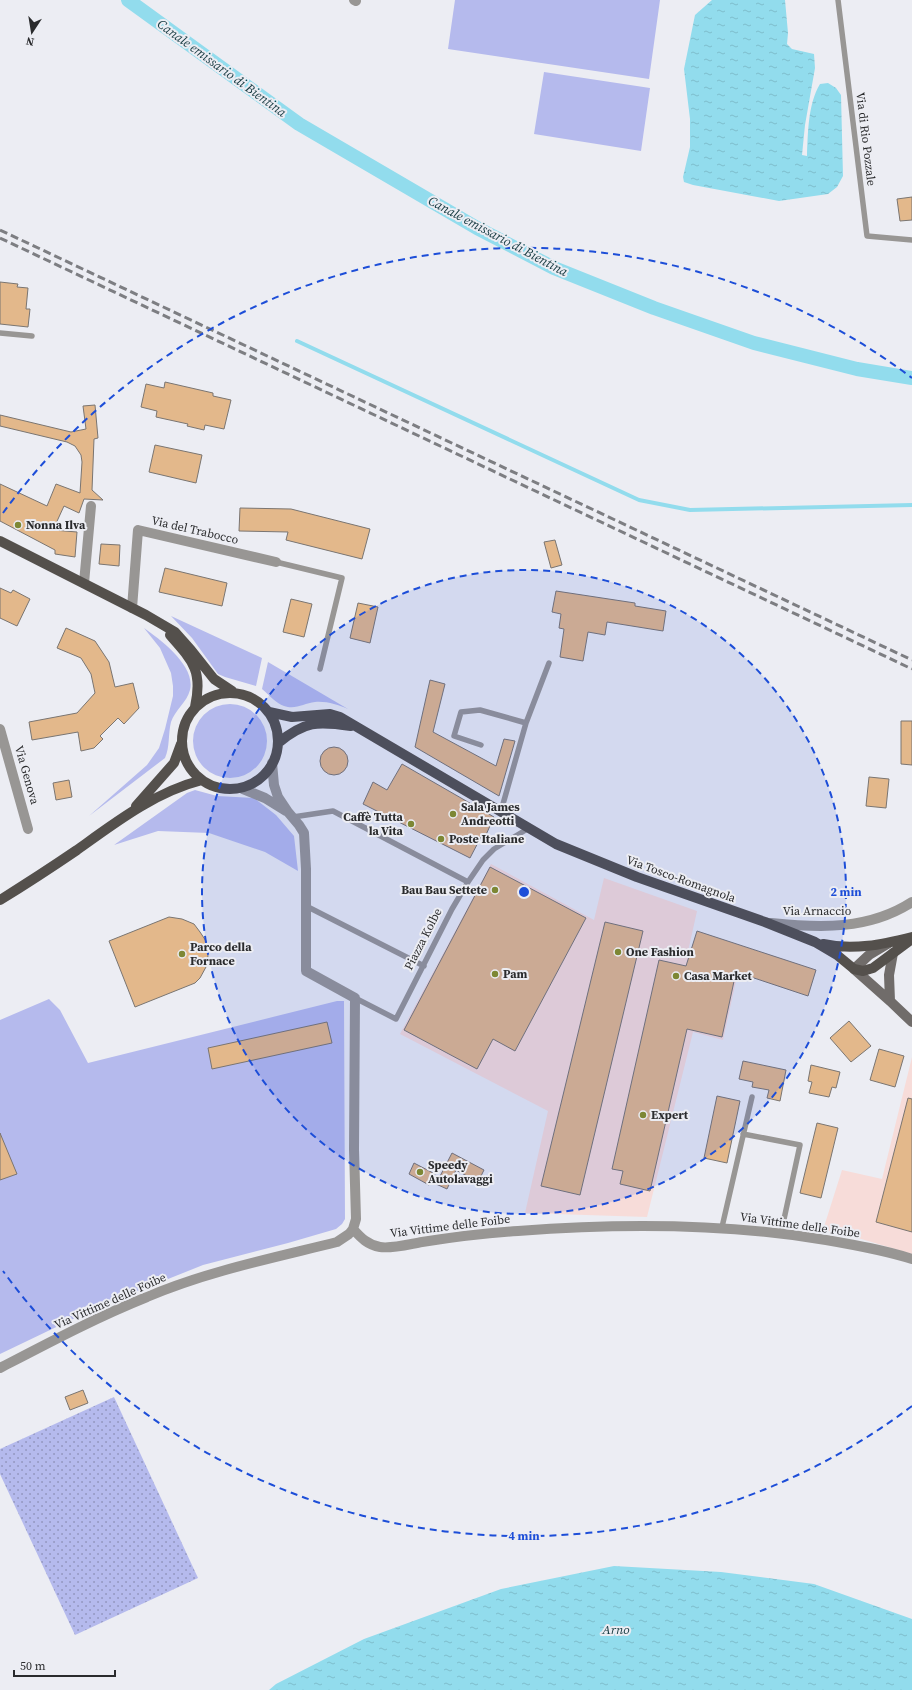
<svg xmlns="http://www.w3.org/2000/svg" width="912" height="1690" font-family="'Source Serif 4',serif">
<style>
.commercial{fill:#f7dcd9}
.green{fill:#b5baed}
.garden{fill:url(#garden-dots)}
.water{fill:url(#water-ripples)}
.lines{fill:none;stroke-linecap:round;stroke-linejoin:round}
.stream{stroke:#92dced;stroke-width:4}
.canal{stroke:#92dced;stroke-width:14}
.building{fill:#e3b88b;stroke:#7a7571}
.service{stroke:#989694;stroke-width:5.5}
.minor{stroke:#989694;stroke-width:10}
.secondary{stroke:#706c6a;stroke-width:10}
.primary{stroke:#54504c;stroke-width:10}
.rail{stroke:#7d7e82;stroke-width:3;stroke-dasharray:8 4;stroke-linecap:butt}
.ring{fill:none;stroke:#1d4ed8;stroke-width:2;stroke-dasharray:7 5}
.poi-dot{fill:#7d8734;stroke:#ecedf3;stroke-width:1.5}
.labels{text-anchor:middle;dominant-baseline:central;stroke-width:4;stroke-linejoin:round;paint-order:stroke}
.street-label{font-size:12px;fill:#2a2b2d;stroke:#ecedf3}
.poi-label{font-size:12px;font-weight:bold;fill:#2a2b2d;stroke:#ecedf3;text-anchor:start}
.water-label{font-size:13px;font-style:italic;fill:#153940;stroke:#ecedf3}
.centre{fill:#1d4ed8;stroke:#ecedf3;stroke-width:2}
.ring-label{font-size:12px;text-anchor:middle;font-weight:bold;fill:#1d4ed8;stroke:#ecedf3;stroke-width:4;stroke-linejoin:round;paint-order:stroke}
</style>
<defs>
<pattern id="garden-dots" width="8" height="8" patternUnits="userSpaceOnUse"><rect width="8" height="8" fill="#b5baed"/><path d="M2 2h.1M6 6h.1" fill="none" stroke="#9397c0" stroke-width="1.8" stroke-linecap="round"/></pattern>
<pattern id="water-ripples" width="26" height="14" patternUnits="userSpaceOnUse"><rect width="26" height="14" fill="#92dced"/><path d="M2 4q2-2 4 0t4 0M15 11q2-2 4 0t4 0" fill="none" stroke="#7ebdcc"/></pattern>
</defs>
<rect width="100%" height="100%" fill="#ecedf3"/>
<path class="commercial" d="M491,864L594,920L604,878L697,911L687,956L738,972L723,1040L693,1032L647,1217L525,1213L548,1111L400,1034Z
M912,1057V1254L858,1238L823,1230L842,1170L882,1179Z"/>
<path class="green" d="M455,0H660L649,79L448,49Z
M544,72L650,88L641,151L534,134Z
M171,616L262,658L256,686L225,677L218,674L192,638Z
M144,628C161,640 196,666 190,690C187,702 175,710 171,722C168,734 170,747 165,758L89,816L147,765L159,748L165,729L173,696V686L171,673L160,648Z
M268,662L348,709C338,705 327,701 315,702C304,703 296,710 284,706C276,703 269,695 262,689Z
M193 741a37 37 0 1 1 74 0a37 37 0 1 1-74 0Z
M195,790L217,796L254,798L276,815L294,836L298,871L265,852L209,833L158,831L114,845L187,793Z
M49,999L60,1010L88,1063L337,1001H344L345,1219L342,1224L336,1229L288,1243L203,1265L98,1307L0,1354V1020Z"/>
<path class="garden" d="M114,1397L198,1578L75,1635L0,1474V1449Z"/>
<path class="water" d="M712,0H785L788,33L787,44L792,49L814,54L815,68L805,125L802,155L807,156C808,132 808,104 820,84L828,83L836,88L841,95L843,176L837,187L828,194L779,201L693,185L684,182L683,177L690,147V119L684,69L695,15Z
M614,1566L721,1572L814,1584L912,1619V1690H269L276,1684L364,1639L501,1589Z"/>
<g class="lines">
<path class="stream" d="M297,341L639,500L690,510L912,505"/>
<path class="canal" d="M128,0L299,124L477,228L554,268L654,308L754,343L857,369L912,378"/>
</g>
<path class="building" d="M912,197V220L900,221L897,199Z
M0,282L18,284L17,287L28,288L26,309H30L28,327L0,324Z
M165,382L213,393V396L231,400L224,429L205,425L204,430L187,426L188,424L156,417L157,411L141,407L146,384L164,388Z
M95,405L98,438L94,439L92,490L103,500L84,499L79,513L64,506L53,530L77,532L75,557L55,554V550L0,521V484L47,506L56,484L80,493L82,462L81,455L75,446L67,442L0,426V415L71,432L86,429L83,406Z
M155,445L202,455L196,483L149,472Z
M240,508L291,509L370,529L362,559L286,540L288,532L239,531Z
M555,540L562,565L551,568L544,542Z
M101,544L120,545L119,566L99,564Z
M165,568L227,583L222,606L159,592Z
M0,588L11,593L13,590L30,599L17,626L0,618Z
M556,591L635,603V606L666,611L663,631L607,622L605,635L588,632L583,661L560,657L564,629L559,628L561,614L552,612Z
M291,599L312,604L304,637L283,632Z
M358,603L378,607L370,643L350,638Z
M66,628L95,641L109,662L115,687L133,683L139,708L124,724L118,718L100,736L103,739L94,748L81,751L78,732L32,740L29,722L77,713L95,693L91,674L81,658L57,648Z
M430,680L445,684L433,732L496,766L504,739L515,741L499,796L415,747Z
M901,721H912V765L901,764Z
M320 761a14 14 0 1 1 28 0a14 14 0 1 1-28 0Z
M402,764L494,817L485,837L482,835L470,858L363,804L373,782L387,790Z
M869,777L889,779L886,808L866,806Z
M69,780L72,797L56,800L53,783Z
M490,867L586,918L515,1051L493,1039L477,1069L404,1030Z
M169,917L182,919L194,924L200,932L206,941L208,956L206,967L200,978L195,983L135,1007L109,941Z
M605,922L643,931L580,1195L541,1186Z
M697,931L816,970L808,996L736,972L722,1037L687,1029L650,1191L620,1184L623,1171L612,1169L659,960L686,966Z
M849,1021L871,1046L851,1062L830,1038Z
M327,1022L332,1043L212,1069L208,1048Z
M879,1049L904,1056L895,1087L870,1080Z
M743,1061L786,1070L780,1101L767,1098L769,1090L752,1087L753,1082L739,1079Z
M811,1065L840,1072L836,1088L832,1087L829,1097L809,1093L812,1082L808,1081Z
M717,1096L740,1101L727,1163L704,1158Z
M908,1098L912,1099V1232L876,1222Z
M817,1123L838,1128L821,1198L800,1193Z
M0,1133L17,1174L0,1180Z
M452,1153L484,1170L478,1182L456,1170L447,1189L436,1184Z
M414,1163L435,1174L429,1185L409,1174Z
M83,1390L88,1403L70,1410L65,1397Z"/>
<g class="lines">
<path class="service" d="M838,0L867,236L912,240
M0,333L32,336
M276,562L342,578L320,669
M526,723L549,663
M481,745L454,736L461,712L480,710L526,723L501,811
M293,817L333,811L468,882
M306,906L424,966
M355,998L396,1019L452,909L468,882L483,860L494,849L529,828
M743,1134L800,1145L781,1233
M722,1227L752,1097"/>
<path class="minor" d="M354,0L356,1
M84,583L91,506
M132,608L138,530L276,562
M0,729L28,829
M243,789L265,798L286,811
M771,923C820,928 869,930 912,902
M353,1229C361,1238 368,1245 380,1247C391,1249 410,1244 422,1242C454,1237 486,1233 518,1231C621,1223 724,1223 826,1240C855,1245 884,1250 912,1259
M0,1368C48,1343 97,1317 147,1297C208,1271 273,1258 337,1242L349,1234L353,1229L356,1219L354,1150L355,998L306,971V869L304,833L299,825L288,812L278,797L274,785L272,763"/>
<path class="secondary" d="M889,943L869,955L854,969L890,1001L912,1022
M890,1001L889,975L893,953"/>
<path class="primary" d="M0,541L146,615L175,632L191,650L214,679L232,691
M170,635C193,661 203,671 195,707
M182 741a48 48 0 1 1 96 0a48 48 0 1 1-96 0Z
M269,712L292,717L330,714L340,717L556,844L637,877L765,922L815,942L837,955L854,969L863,971L873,968L912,939
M278,743C305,721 317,721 351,726
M136,806L174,763L181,744
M0,900C26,884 52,867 77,850C116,822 155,792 202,780
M823,944C854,951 883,944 912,937"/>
<path class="rail" d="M0,230L912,660
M0,238L912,669"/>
</g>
<circle cx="524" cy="892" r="322" fill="#1d4ed8" fill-opacity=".12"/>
<g class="ring">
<circle cx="524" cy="892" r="322"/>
<path d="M912 1406A644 644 0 0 1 3 1271M3 513A644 644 0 0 1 912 378"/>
</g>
<g class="poi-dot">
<circle cx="18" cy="525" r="4"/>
<circle cx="453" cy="814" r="4"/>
<circle cx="411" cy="824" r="4"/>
<circle cx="441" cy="839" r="4"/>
<circle cx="495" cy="890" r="4"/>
<circle cx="618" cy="952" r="4"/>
<circle cx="182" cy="954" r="4"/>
<circle cx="495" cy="974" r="4"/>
<circle cx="676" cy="976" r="4"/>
<circle cx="643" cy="1115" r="4"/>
<circle cx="420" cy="1172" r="4"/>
</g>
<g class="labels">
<g class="street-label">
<text transform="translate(866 139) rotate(83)">Via di Rio Pozzale</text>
<text transform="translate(195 530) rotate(13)">Via del Trabocco</text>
<text transform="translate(27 775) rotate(74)">Via Genova</text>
<text transform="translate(681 879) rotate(20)">Via Tosco-Romagnola</text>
<text x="817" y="911">Via Arnaccio</text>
<text transform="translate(423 939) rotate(-63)">Piazza Kolbe</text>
<text transform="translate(800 1225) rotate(8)">Via Vittime delle Foibe</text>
<text transform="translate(450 1226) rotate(-7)">Via Vittime delle Foibe</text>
<text transform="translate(110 1301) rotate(-24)">Via Vittime delle Foibe</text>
</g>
<g class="poi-label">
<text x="26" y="525">Nonna Ilva</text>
<text x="461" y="807">Sala James<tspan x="461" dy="14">Andreotti</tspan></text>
<text x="403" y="817" text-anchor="end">Caffè Tutta<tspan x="403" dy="14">la Vita</tspan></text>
<text x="449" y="839">Poste Italiane</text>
<text x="487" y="890" text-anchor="end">Bau Bau Settete</text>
<text x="190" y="947">Parco della<tspan x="190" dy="14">Fornace</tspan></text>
<text x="626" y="952">One Fashion</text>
<text x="503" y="974">Pam</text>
<text x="684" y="976">Casa Market</text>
<text x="651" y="1115">Expert</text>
<text x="428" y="1165">Speedy<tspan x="428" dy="14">Autolavaggi</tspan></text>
</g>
<g class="water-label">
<text transform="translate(222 68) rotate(36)">Canale emissario di Bientina</text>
<text transform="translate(498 236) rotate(28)">Canale emissario di Bientina</text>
<text x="616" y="1629">Arno</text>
</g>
</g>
<circle cx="524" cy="892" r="6" class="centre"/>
<g class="ring-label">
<text x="846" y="896">2 min</text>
<text x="524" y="1540">4 min</text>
</g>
<g transform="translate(32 32) rotate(192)" stroke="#ecedf3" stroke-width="3" paint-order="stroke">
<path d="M0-3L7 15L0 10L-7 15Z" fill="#2a2b2d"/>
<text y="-6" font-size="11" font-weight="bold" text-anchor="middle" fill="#2a2b2d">N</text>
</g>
<path d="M14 1670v6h101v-6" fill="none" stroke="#2a2b2d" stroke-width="2"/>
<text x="20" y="1670" font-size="12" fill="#2a2b2d" stroke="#ecedf3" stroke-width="3" paint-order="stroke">50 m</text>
</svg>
